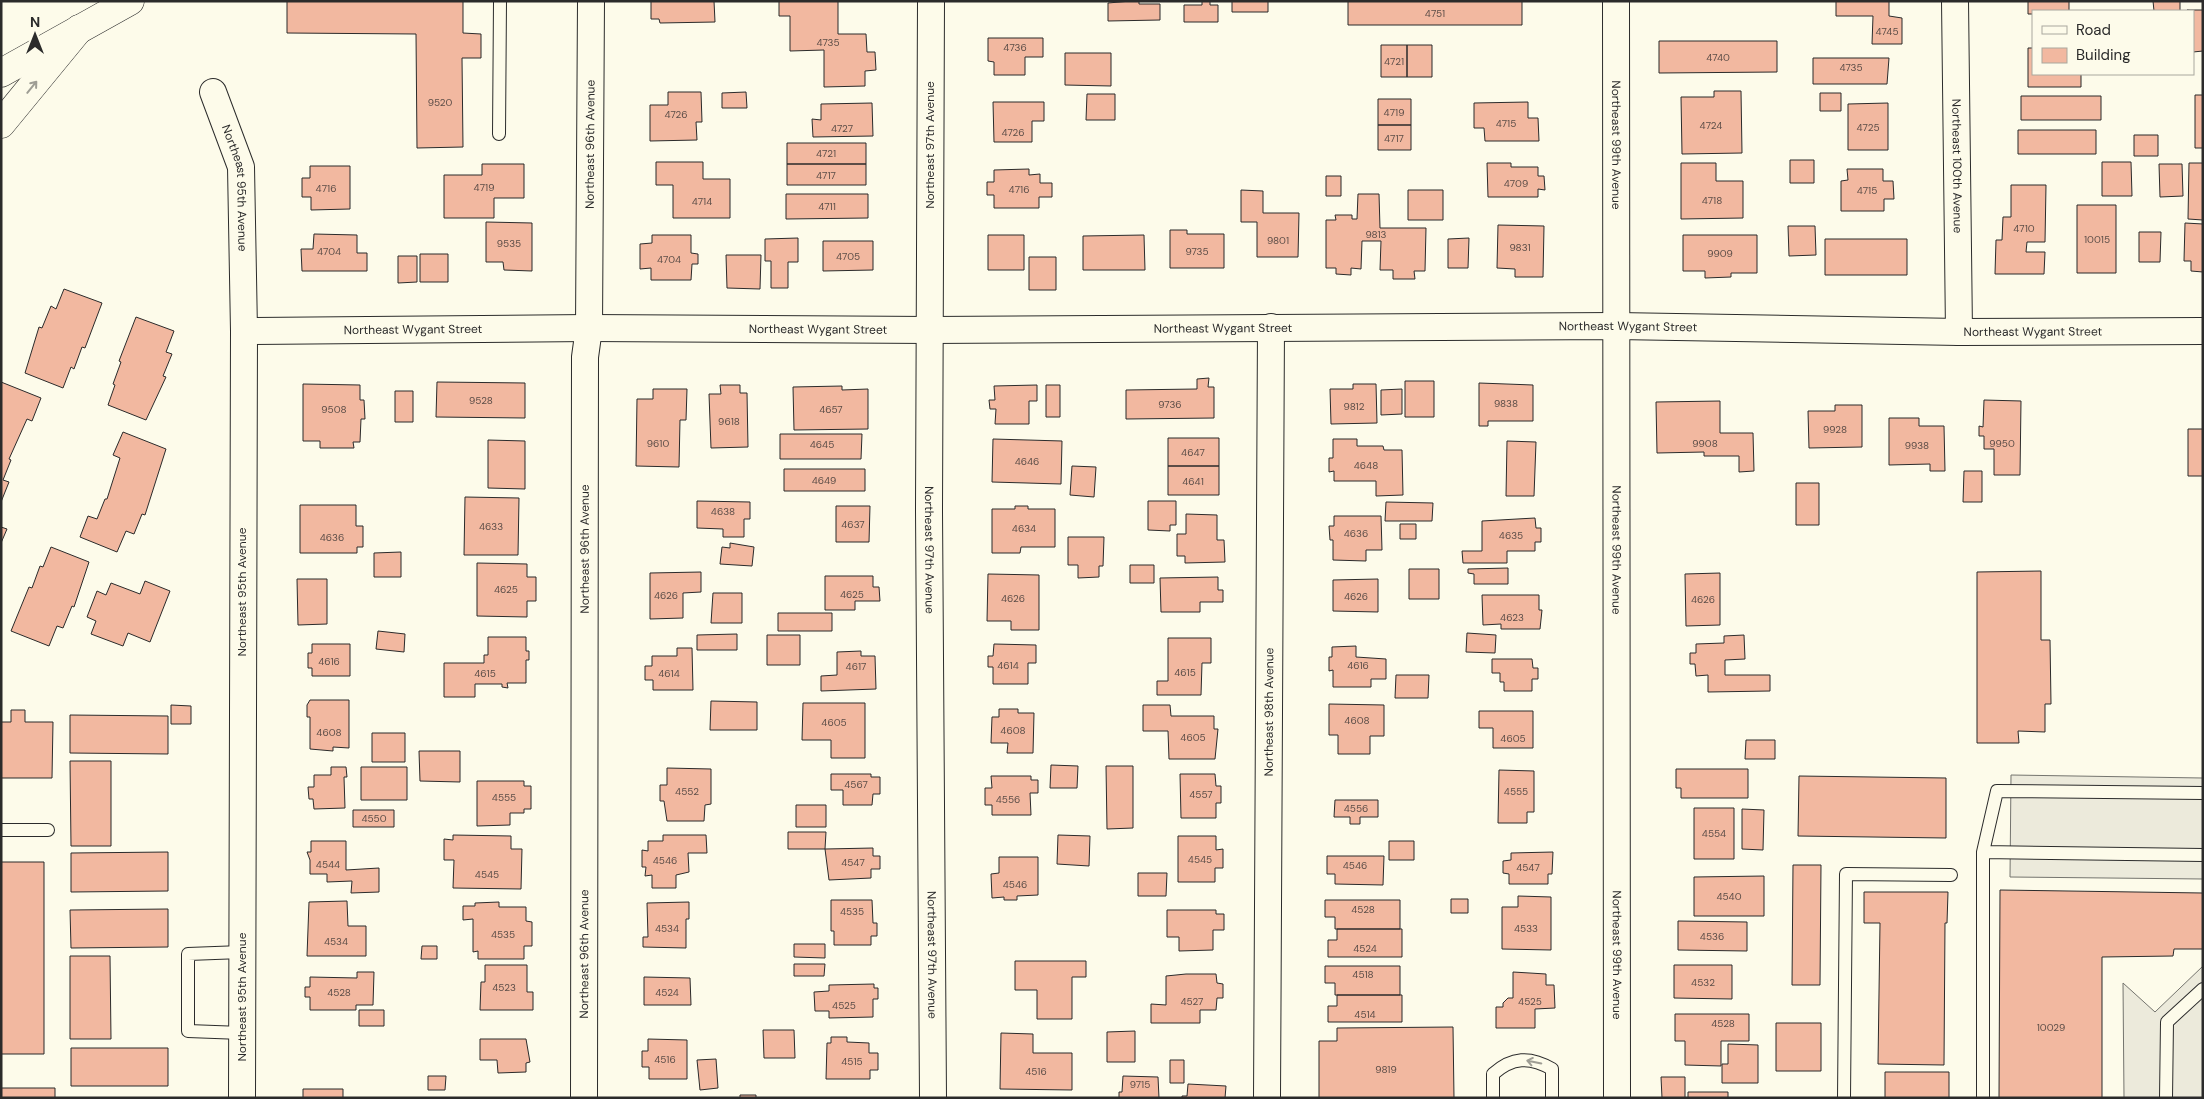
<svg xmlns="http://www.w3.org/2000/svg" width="2204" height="1099" font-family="'DM Sans',sans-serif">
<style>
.parking{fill:#eceadb;stroke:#74746e}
.building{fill:#f2b8a0;stroke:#2b2b2b}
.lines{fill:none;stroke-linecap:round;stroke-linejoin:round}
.service-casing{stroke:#2b2b2b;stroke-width:14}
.minor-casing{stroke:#2b2b2b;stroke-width:28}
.primary-casing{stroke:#2b2b2b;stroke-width:29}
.motorway-casing{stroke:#2b2b2b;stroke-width:29}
.service{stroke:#fdfbea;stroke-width:12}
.minor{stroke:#fdfbea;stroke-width:26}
.primary{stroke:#fdfbea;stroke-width:28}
.motorway{stroke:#fdfbea;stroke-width:28}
.oneway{stroke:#9e9d94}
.labels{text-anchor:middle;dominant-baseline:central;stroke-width:4;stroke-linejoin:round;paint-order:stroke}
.number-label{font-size:10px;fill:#5d4e48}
.street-label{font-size:12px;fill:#2b2b2b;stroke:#fdfbea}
</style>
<rect width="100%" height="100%" fill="#fdfbea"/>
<path class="parking" d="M2011,775L2203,778V879L2010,877Z
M2203,966V1098H2124L2123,983L2155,1012Z"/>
<path class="building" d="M287,1H463V33L481,34V58H462L463,147L417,148L416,34L287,33Z
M651,1H714L715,22L660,23L659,19H651Z
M779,1H838V34H866L867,52H875L876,70L865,71V86L824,87V50L790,51V16H779Z
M1131,1H1139V4H1160V20L1108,21V3Z
M1202,1H1210V5H1218V22H1184V5H1202Z
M1232,1H1268V12H1232Z
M1348,1H1522V25H1348Z
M1836,1H1889V16L1902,18V44H1872L1873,16H1836Z
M2028,1H2069V11H2033V14H2028Z
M2153,1H2180V11H2154Z
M2187,10H2203V51L2193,52V11Z
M988,38H1043V57H1025V75H994V62L988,61Z
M1659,41H1777V72L1659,73Z
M1381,45H1407V77H1381Z
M1407,45H1432V77H1407Z
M2028,48H2033V74H2081V87H2028Z
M1065,53H1111V86L1065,85Z
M1813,58H1889L1887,84H1813Z
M1714,91H1741L1742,153L1682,154L1681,97H1714Z
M668,92H701L702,122H696L697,140L650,141V105H668Z
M746,92L747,108H722V93Z
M1820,93H1841V111H1820Z
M1087,94H1115V120H1086Z
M2195,95H2203V148H2195Z
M2021,96H2101V120H2021Z
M1378,99H1411V125H1378Z
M993,102H1044V121H1032V142H994Z
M1528,102V118H1538L1539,141H1485L1484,128H1474V103Z
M872,103L873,136L813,137L812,119L821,120V104Z
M1888,103V150H1848V104Z
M1378,125H1411V150H1378Z
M2018,130H2096V154H2018Z
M2134,135H2158V156H2134Z
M787,143H866V164H787Z
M1790,160H1814V183H1790Z
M656,162H703V179H730V218H673V185H656Z
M2102,162H2131L2132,196H2102Z
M1487,163H1511V167H1538V176H1544L1545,190L1538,189V197H1488Z
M1681,163H1716V181H1743V218L1681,219Z
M2189,163H2203V220L2188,219Z
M482,164H524V198H494V218H444V175H482Z
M787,164H866V185H787Z
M2159,164H2182L2183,196L2160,197Z
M310,166H350V209L311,210V197H302V178H310Z
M1029,169V175L1040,174V183H1052V197H1039V208H994V195H987V182H994V170Z
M1847,169H1883V181H1893L1894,199H1884V211H1841V181L1848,180Z
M1326,176H1341V196H1326Z
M2011,185H2046L2045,242H2027L2026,252H2045L2044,274H1995L1996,240H2002L2003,217H2011Z
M1241,190L1263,191V213H1299L1298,257H1257V222H1241Z
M1408,190H1443V220H1408Z
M786,194H868V218L786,219Z
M1358,194H1379L1380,228H1426L1425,271H1414L1415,279H1393V270H1380L1381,241H1362L1361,269L1351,268V275L1336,274V268H1326V220H1336L1335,215H1352V219H1357Z
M2077,205H2116V273H2077Z
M486,222L532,223V271L504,270L503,262H486Z
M2185,223L2203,224V272L2191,271V261H2184Z
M1498,225L1544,226L1543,277H1515V269L1497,268Z
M1788,226H1815L1816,255L1789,256Z
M1170,230H1187V234H1224V268H1170Z
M2139,232H2161L2160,262H2139Z
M314,234L357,235V253H367V271H302L301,249H313Z
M652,235H691V253L698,254V264H692L691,280H651V268L640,269V244L652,243Z
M988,235H1024V270H988Z
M1144,235L1145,270H1083V236Z
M1683,235H1757V273H1731V277L1705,278V271H1683Z
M798,238V262H788V288H771V261H765V239Z
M1469,238L1468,268H1448V239Z
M1825,239H1907V275H1825Z
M823,241H873V270L823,271Z
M420,254H448V282H420Z
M726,255H761L760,289L727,288Z
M398,256H417V282L398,283Z
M1029,257H1056V290H1029Z
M64,289L102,303L85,348L82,347L74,369L71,367L63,388L25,373L39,327L42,328L51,306L56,309Z
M136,317L174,331L166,352L172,354L163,376L166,377L146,420L108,405L115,385L113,384L121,362L119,361Z
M1209,378L1208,387H1214V418L1126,419V390L1197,389V379Z
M1405,381H1434V417H1405Z
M1,382L41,398L32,421L27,419L9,459L11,460L3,480L9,482L1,502Z
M437,382L525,383V418L436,417Z
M1479,383L1533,385V421H1488V426H1479Z
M303,384L360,385V400H364L365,419H361L360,442H353L354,448H320V441H303Z
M1353,384H1376L1377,423L1331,424L1330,389H1353Z
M720,385H740V393H747L748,447L711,448L709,394H721Z
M1037,385V401H1029V424H995L996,409H990L989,400H995L994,386Z
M1046,385H1060V417H1046Z
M842,386V390L868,389V429L794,430L793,387Z
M653,389H687L686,420H680L679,467L636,466L637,399H653Z
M1402,389V414L1381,415V390Z
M395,391H413V422H395Z
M1984,400L2021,401L2020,475H1994V449H1984V436H1979V426L1983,427Z
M1720,401V433H1753L1754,471L1739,472V456H1704V452L1657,453L1656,402Z
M1835,405H1862V447L1809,448L1808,411H1835Z
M1889,418H1919V426H1944L1945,471H1930V464L1889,465Z
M2188,429H2203V476H2188Z
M123,432L166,449L145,515L142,514L134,534L126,531L117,552L80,537L88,516L97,519L105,499H107L120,458L113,455Z
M780,434H862L861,459H780Z
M1168,438H1219V466H1168Z
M993,439L1062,441L1061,484L992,482Z
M1333,439H1357V446H1383L1384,450H1402L1403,495L1376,496V481H1334V471L1329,472V458H1333Z
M488,440L525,441V489L488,488Z
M1507,441L1536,442L1534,496H1506Z
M1072,466L1096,467L1094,497L1070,495Z
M1168,466H1219V495H1168Z
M784,469H865V491H784Z
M1964,471H1982V502H1963Z
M1796,483H1819V525H1796Z
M465,497L519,498L518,555H464Z
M697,501L750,502V519H744V537H723V529L697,528Z
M1148,501H1176V525H1170V531L1148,530Z
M1386,502L1433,503L1432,521H1385Z
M300,505H356V526H363V547H357V553H300Z
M836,506H870L869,542H836Z
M1015,506H1028V509H1055V547H1021L1020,553H992V509H1015Z
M1186,514L1217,515V540H1224L1225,562L1185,563V556H1177V534H1186Z
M1334,516H1381L1382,550H1366V561L1333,560V540H1330L1329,526H1334Z
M1535,518L1536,528H1541V542H1535V551H1507V563H1463L1462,551H1482V521Z
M1400,524H1416V539H1400Z
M1,527L7,529L1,543Z
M1068,537H1104L1103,566H1099V577L1078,578V565H1068Z
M730,543L754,547L752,566L720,564L722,547L730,548Z
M51,547L89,562L74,607L72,606L63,628L57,626L49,646L11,631L29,587L32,588L40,566L43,567Z
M401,552V577H374V553Z
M477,563L527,564V577H536V601H527V617L477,616Z
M1130,565H1154V583H1130Z
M1508,568V584H1474V574L1468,573V569Z
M1409,569H1439V599H1409Z
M2041,571V640H2050L2051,704H2045V732L2018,731L2019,743H1977V572Z
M701,572V592L683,593V618L650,619V573Z
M1720,573V625L1686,626L1685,574Z
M988,574L1039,575V630H1011V621H987Z
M825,576H873V587H879L880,601H855V610H825Z
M1218,577V590H1223V602H1200V612H1161L1160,578Z
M297,579H327V624L298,625Z
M1378,579V612L1333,611V580Z
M145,581L170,591L150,642L128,633L123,646L91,634L96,621L87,617L97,591L106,595L111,583L140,594Z
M713,593H742V623H711Z
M1482,595H1539V610H1542L1540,629H1501V624L1483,625Z
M778,613H832V631H778Z
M378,631L405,634L404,652L376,649Z
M1467,633L1496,635L1495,653L1466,652Z
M737,634V650H697V635Z
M767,635H800V665H767Z
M1744,635L1745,659L1725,660V675H1770V691L1708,692V675L1696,676L1695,664H1690V653H1696V644L1724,643V636Z
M488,637H526V651H529V660H526V683H507L508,688L502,687V684H475V697H444V663H484V655H488Z
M1168,638H1211V663H1202L1201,695H1157V681H1168Z
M312,644H350V676H312V668H308V653H312Z
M994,644L1036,645V663H1028V684H993V667H988V656H993Z
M1356,646V657L1386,659V679H1371V687H1333V670L1329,671V657H1332V647Z
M677,648H692L693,690H653V680H645V666H652V656H677Z
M861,651V656H875L876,689L821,691V676L837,675V652Z
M1492,659H1532L1533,668H1538V679H1532V691H1504V682H1500V673H1492Z
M1396,675H1429L1428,698H1395Z
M310,700H349V748L333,747V751L310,749V717H307V705Z
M711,701L757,702V730H710Z
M803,703H865V758H831V740H802Z
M1329,704L1384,705V736H1370V754H1338V735H1329Z
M171,705L191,706V724H171Z
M1143,705H1170L1171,716H1214V729H1218L1215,759H1169L1168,731H1143Z
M999,709H1018V713H1034L1033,753H1007L1008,743H991L992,717H999Z
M11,710H25V722H53L52,778H1V722H11Z
M1479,711H1533V748H1493V728H1479Z
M70,715L168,716V754L70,753Z
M372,733H405V762H372Z
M1746,740H1775V759H1745Z
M419,751H460V782L420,781Z
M70,761H111V846H71Z
M1051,765L1078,766L1077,788H1050Z
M1106,766H1133V828L1107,829Z
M331,767H346L347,777H344L345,808L314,809L313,799H309L308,787H314V775H331Z
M361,767H407V800H361Z
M667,768L711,769V804L705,805L704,821H667L664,801H660V785H667Z
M1676,769H1748V798H1681V788H1676Z
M1499,770L1534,771V812H1527V823H1498Z
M831,774H871V777H880V794H873L872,805H843V790H831Z
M1180,774H1215L1216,786H1221V803H1216V818H1181Z
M991,776H1031V780H1038V793H1030L1031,815H992V805H985V788H992Z
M1799,776L1946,778V838L1798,836Z
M477,781H524V786H531V809H524V813H510V825L477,826Z
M1335,800H1378V817H1360V824H1350V817H1334Z
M796,805H826V827H796Z
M1694,808H1734V859H1694Z
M1742,809L1764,810L1763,850L1742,849Z
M353,810H394V827H353Z
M788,832H826L825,849H788Z
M453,835L511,836V849H522L521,889L453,888L454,860H444V839L453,840Z
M663,835H706L707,853H688L689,872L676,875V888H652V875L645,876L646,867H642V850L648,851V841H663Z
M1058,835L1090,836L1089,866L1057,864Z
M1178,836H1216V850L1223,849V868H1215V882H1178Z
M311,841H346V870L379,868V892L351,893L352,881L327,882V874H310V860L307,852H311Z
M1389,841H1414V860H1389Z
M873,848V856H880V869H871V878L829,880L825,849Z
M168,852V891L71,892V853Z
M1553,852L1552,874H1548V884H1509V874L1503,873V861L1511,860V853Z
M1327,856H1384L1383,885L1335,884V874H1327Z
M999,857H1038V895L1017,896V900H1004V897L992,898L991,874L999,873Z
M1,862H44V1054H1Z
M1793,865H1821L1820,985H1792Z
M1138,873H1167L1166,896H1138Z
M1764,876V916H1694V877Z
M2000,890L2203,893V949H2174L2173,956L2102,957V1098H1999Z
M1864,892H1948L1947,923H1945L1944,1065L1878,1064L1880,923H1864Z
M1518,896L1551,897V950L1502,949V907H1518Z
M1451,899H1468V913H1451Z
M831,900H872L873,923H877V936H871V945H834V931H831Z
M1325,900H1400V929H1335V917H1325Z
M347,901L348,926H366V956H307L309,902Z
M499,902V907H526V921L532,922V946H524V959H478V951L473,952V919L463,920V906H475V903Z
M689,902V919H686V948L643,947V937H648L647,903Z
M168,909V947L71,948L70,910Z
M1167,910H1216V914H1224V930H1213V950L1179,951V937H1167Z
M1678,921L1747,922V951L1678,950Z
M1337,929H1402V957H1328V940H1337Z
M794,944H825V958L794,957Z
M422,946H437V959H421Z
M70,956H110L111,1039H70Z
M1015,961H1086V977H1072V1019H1037V990H1015Z
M794,964H825L824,976H794Z
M485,965H527V992H533V1010H480L481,982H485Z
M1674,965H1732V999L1674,998Z
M1325,966H1400V995H1335V983H1325Z
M357,972H374L373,1005H356V1010H310V997H305V987H310V977L357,978Z
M1513,972L1546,974V985H1554L1555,1008L1535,1009V1028H1496V1007H1503V1003L1508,998H1513Z
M1186,974H1216L1217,983L1223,984V998H1217L1216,1010H1200V1023H1151V1004L1166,1005V976Z
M644,977L690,978L691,1005H644Z
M874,984V988H878V999H873V1017L829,1018V1011H815L814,992L829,991V985Z
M1337,995H1402V1022H1328V1006H1337Z
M359,1010H384V1026H359Z
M1675,1014H1749V1041H1721V1066L1685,1065V1041H1675Z
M1776,1023H1821V1071H1776Z
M1453,1027L1454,1098H1319V1041H1337V1028Z
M763,1030H794L795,1058H764Z
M1135,1031V1062H1107V1032Z
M1001,1033L1033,1034V1053H1072V1090L1000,1089Z
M831,1037H847V1042L869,1043V1053H878V1070H870V1079H826L827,1043H831Z
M480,1039H526L530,1062L526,1063V1072L498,1073L497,1060H480Z
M648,1039L687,1040V1079H649V1067H642V1051H648Z
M1728,1044L1758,1045V1083H1722V1064H1728Z
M71,1048H168V1086H71Z
M716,1059L718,1088L700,1090L697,1060Z
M1170,1060H1184V1083H1170Z
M1885,1072H1949V1098H1885Z
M428,1076H446L445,1090H428Z
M1123,1076L1158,1077L1159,1098H1119V1092H1122Z
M1661,1077H1685V1098H1662Z
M1188,1084L1226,1086L1225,1098H1182V1096H1187Z
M1,1088H55V1098H1Z
M303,1089H343V1098H303Z
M1688,1092H1728V1098H1688Z
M740,1095H756V1098H740Z"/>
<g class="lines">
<g class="service-casing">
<path id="service" d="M499,134L500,1
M1,830H48
M1983,852L1997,791L2203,793
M242,952L188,954V1031L242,1033
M1493,1098V1074C1512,1057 1530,1056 1552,1069V1098
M1844,1098L1846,874L1951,875
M1983,1098V852L2203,855
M2166,1098L2167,1022L2203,989"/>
</g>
<g class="minor-casing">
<g id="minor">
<path id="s1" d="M931,1L929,511L933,1098"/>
<path id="s2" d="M1616,1L1617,1098"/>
<path id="s3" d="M1955,1L1959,332"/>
<path id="s4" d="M213,92L241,167L244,331L242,1098"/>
<path id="s5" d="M244,331L589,328L930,330L1617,326L1959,332L2203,331"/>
<path id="s6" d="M584,1098L585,357L589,328L591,1"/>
<path id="s7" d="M1267,1098L1271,327"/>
</g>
</g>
<g class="primary-casing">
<path id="primary" d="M1,73L130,1"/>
</g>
<g class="motorway-casing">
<path id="motorway" d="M1,124L79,29"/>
</g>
<use href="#service" class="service"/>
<use href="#minor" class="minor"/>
<use href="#primary" class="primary"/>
<use href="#motorway" class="motorway"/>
</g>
<defs><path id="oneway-shaft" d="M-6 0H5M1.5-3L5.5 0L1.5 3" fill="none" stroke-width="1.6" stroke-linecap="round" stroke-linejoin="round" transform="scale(1.25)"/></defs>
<g class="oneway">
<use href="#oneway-shaft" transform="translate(32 87) rotate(-51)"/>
<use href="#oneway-shaft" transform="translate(1534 1062) rotate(-169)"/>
</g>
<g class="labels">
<g class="number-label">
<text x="1435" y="13">4751</text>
<text x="1887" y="31">4745</text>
<text x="828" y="42">4735</text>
<text x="1015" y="47">4736</text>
<text x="1718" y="57">4740</text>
<text x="1394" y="61">4721</text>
<text x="1851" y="67">4735</text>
<text x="440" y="102">9520</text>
<text x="1394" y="112">4719</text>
<text x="676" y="114">4726</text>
<text x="1506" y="123">4715</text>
<text x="1711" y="125">4724</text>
<text x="1868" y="127">4725</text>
<text x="842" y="128">4727</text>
<text x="1013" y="132">4726</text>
<text x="1394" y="138">4717</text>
<text x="826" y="153">4721</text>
<text x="826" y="175">4717</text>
<text x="1516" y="183">4709</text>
<text x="484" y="187">4719</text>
<text x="326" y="188">4716</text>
<text x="1019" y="189">4716</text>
<text x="1867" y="190">4715</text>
<text x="1712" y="200">4718</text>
<text x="702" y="201">4714</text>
<text x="827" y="206">4711</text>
<text x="2024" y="228">4710</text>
<text x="1376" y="234">9813</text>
<text x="2097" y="239">10015</text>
<text x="1278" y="240">9801</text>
<text x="509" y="243">9535</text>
<text x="1520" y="247">9831</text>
<text x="329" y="251">4704</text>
<text x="1197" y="251">9735</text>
<text x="1720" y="253">9909</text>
<text x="848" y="256">4705</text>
<text x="669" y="259">4704</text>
<text x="481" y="400">9528</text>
<text x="1506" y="403">9838</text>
<text x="1170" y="404">9736</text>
<text x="1354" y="406">9812</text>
<text x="334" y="409">9508</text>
<text x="831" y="409">4657</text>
<text x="729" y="421">9618</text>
<text x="1835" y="429">9928</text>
<text x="658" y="443">9610</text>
<text x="1705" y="443">9908</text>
<text x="2002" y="443">9950</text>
<text x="822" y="444">4645</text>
<text x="1917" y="445">9938</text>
<text x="1193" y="452">4647</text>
<text x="1027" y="461">4646</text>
<text x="1366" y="465">4648</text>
<text x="824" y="480">4649</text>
<text x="1193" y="481">4641</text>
<text x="723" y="511">4638</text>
<text x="853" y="524">4637</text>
<text x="491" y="526">4633</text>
<text x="1024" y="528">4634</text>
<text x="1356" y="533">4636</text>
<text x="1511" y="535">4635</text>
<text x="332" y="537">4636</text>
<text x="506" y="589">4625</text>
<text x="852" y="594">4625</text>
<text x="666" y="595">4626</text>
<text x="1356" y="596">4626</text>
<text x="1013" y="598">4626</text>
<text x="1703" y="599">4626</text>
<text x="1512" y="617">4623</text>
<text x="329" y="661">4616</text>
<text x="1008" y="665">4614</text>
<text x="1358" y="665">4616</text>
<text x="856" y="666">4617</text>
<text x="1185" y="672">4615</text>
<text x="485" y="673">4615</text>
<text x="669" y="673">4614</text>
<text x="1357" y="720">4608</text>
<text x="834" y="722">4605</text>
<text x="1013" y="730">4608</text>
<text x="329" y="732">4608</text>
<text x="1193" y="737">4605</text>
<text x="1513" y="738">4605</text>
<text x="856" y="784">4567</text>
<text x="687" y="791">4552</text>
<text x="1516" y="791">4555</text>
<text x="1201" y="794">4557</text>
<text x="504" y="797">4555</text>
<text x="1008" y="799">4556</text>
<text x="1356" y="808">4556</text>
<text x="374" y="818">4550</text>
<text x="1714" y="833">4554</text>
<text x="1200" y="859">4545</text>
<text x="665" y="860">4546</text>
<text x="853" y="862">4547</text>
<text x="328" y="864">4544</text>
<text x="1355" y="865">4546</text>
<text x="1528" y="867">4547</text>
<text x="487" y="874">4545</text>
<text x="1015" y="884">4546</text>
<text x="1729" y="896">4540</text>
<text x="1363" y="909">4528</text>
<text x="852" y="911">4535</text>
<text x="667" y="928">4534</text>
<text x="1526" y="928">4533</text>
<text x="503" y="934">4535</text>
<text x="1712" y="936">4536</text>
<text x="336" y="941">4534</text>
<text x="1365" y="948">4524</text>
<text x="1363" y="974">4518</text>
<text x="1703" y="982">4532</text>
<text x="504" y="987">4523</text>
<text x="339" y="992">4528</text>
<text x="667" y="992">4524</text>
<text x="1192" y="1001">4527</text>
<text x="1530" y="1001">4525</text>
<text x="844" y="1005">4525</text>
<text x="1365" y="1014">4514</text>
<text x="1723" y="1023">4528</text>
<text x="2051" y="1027">10029</text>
<text x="665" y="1059">4516</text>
<text x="852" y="1061">4515</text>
<text x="1386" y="1069">9819</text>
<text x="1036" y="1071">4516</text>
<text x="1140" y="1084">9715</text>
</g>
<g class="street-label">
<text stroke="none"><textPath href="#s6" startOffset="954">Northeast 96th Avenue</textPath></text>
<text transform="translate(930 145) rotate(-90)">Northeast 97th Avenue</text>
<text stroke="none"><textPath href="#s2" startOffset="144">Northeast 99th Avenue</textPath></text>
<text stroke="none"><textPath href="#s3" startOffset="165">Northeast 100th Avenue</textPath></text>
<text stroke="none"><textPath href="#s4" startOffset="100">Northeast 95th Avenue</textPath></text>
<text stroke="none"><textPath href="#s5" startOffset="979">Northeast Wygant Street</textPath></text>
<text stroke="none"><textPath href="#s5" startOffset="1384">Northeast Wygant Street</textPath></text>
<text stroke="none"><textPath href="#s5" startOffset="574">Northeast Wygant Street</textPath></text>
<text stroke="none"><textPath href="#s5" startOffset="169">Northeast Wygant Street</textPath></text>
<text stroke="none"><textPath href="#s5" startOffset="1789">Northeast Wygant Street</textPath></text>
<text stroke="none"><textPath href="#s6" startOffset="549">Northeast 96th Avenue</textPath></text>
<text stroke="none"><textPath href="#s2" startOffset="549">Northeast 99th Avenue</textPath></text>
<text stroke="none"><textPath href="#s1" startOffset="549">Northeast 97th Avenue</textPath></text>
<text transform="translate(242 592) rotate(-90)">Northeast 95th Avenue</text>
<text stroke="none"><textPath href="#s7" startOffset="386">Northeast 98th Avenue</textPath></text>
<text stroke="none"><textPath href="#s6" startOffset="144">Northeast 96th Avenue</textPath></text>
<text stroke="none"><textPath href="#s2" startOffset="954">Northeast 99th Avenue</textPath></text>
<text stroke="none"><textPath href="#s1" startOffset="954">Northeast 97th Avenue</textPath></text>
<text transform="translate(242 997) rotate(-90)">Northeast 95th Avenue</text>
</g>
</g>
<rect width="2204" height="1099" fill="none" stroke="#2b2b2b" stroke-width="5"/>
<rect x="2032" y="10" width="162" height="65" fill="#fdfbea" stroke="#a9a89e"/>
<rect x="2042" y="26" width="25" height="8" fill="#fdfbea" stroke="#a9a89e"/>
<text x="2076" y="35" font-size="15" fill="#2b2b2b">Road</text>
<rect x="2042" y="48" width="25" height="15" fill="#f2b8a0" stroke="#a9a89e"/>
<text x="2076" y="60" font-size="15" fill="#2b2b2b">Building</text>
<g transform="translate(35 35)" stroke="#fdfbea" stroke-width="4" paint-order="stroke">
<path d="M0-4L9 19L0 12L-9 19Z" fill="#2b2b2b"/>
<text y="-8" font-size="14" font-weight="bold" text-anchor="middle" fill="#2b2b2b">N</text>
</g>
</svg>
